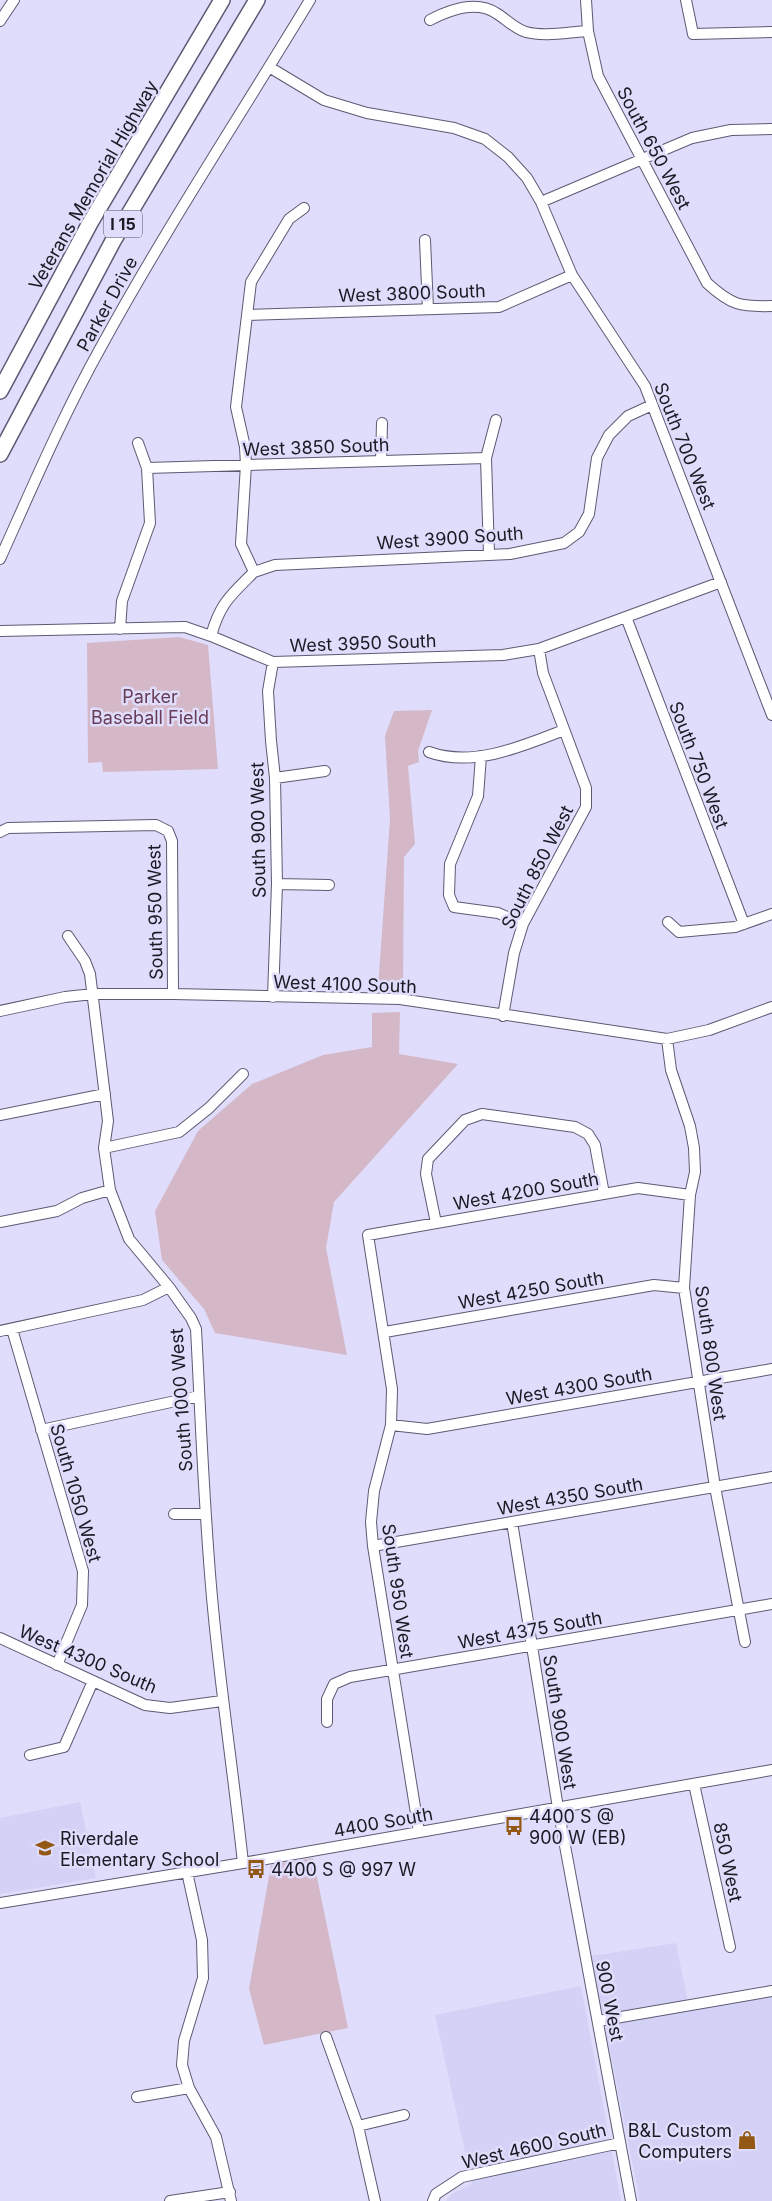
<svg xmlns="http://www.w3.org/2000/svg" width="772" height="2201" font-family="Inter,sans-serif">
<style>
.built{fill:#d3d1f5}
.green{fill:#d5b8c8}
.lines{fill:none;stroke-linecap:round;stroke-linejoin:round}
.minor-casing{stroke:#5c5a73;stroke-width:12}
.highway-casing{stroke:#5c5a73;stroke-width:18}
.minor{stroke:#fff;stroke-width:10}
.highway{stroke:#fff;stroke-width:15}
.labels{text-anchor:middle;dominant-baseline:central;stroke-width:5;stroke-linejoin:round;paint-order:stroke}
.shield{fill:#dfddfb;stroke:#565464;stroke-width:1}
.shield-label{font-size:16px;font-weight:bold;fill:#1b1a24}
.street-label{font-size:18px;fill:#1b1a24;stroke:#dfddfb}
.park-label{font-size:18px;fill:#683c57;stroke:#dfddfb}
.poi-label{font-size:18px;fill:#1b1a24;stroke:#dfddfb;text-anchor:start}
</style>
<rect width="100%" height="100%" fill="#dfddfb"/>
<path class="built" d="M80,1802L96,1878L0,1894V1818Z
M676,1943L688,2003L772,1988V2201H640L591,1956Z
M581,1986L621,2201H446L453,2193L472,2184L435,2015Z"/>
<path class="green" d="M179,637L208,645L218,769L103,772L102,762L88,763L87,643Z
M432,710L418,751L419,762L408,766L415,844L404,857L403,990L378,988L390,819L385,736L394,711Z
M400,1012L399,1054L458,1064L334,1202L326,1248L347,1355L215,1333L204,1309L162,1260L155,1211L198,1131L252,1084L323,1055L372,1047V1013Z
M313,1858L348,2028L264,2045L249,1989L271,1865Z"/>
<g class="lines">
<g class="minor-casing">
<path id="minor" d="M586,0L588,31L598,76L707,283C731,305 740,307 772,306
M686,0L693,34L772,32
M430,20C449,10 476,0 496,13C506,19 515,29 526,32C545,37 568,32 588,31
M0,21L14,0
M269,67L324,100L367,113L454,128L485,139L508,157L527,178L541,202L572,275L645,386L772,715
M541,202L692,138L731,130L772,129
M425,240L428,309
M247,315L499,307L572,275
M381,461L382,423
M147,468L486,458
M489,554L486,458L496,420
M0,559C32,488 63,415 101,347C166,228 240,116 310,0
M254,572L275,565L510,554L564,543L579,532L589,514L597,458L609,435L628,416L652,405
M626,617L744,924
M120,629L122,601L150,523L147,468L138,443
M0,631L185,627L211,636L273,662L503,655L539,649L721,582
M211,636C220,603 231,595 254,572L241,544L246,465L245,447L236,407L251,282L289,219L304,208
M429,752C473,768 523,746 564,730
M481,756L478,796L450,864L449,895L454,907L498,913L523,924
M275,778L325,771
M0,832L8,828L156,825L168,831L172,841L173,994
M277,884L329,885
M668,922L679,932L735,927L772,914
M68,936L85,961L90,974L108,1121L104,1148L110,1190L129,1239L169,1287L191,1318L196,1329C201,1422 204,1515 213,1608C221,1693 234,1778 243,1863
M273,997L277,884L275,778L271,741L268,691L273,662
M0,1011L65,997L93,994H173L400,999L667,1039L709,1030L772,1007
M503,1016L514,953L523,924L586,807V788L543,673L539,649
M667,1039L671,1070L690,1126L694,1148L695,1172L690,1195L684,1288L715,1487L745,1642
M0,1115L105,1094
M104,1148L179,1132L209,1108L243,1074
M0,1222L57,1211L82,1198L110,1190
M436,1223L426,1174L428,1159L465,1120L482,1114L575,1127L588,1134L595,1145L604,1194
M12,1329L83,1571L82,1605L57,1665
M0,1331L143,1300L169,1287
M385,1332L654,1285L684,1288
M391,1425L427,1429L772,1369
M41,1430L199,1396
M174,1514H205
M512,1522L558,1808L631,2201
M373,1546L772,1477
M0,1638L145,1705L170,1708L222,1701
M327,1722V1699L334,1684L350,1677L772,1604
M30,1755L64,1747L93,1681
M694,1784L730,1947
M419,1832L373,1546L371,1522L374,1491L391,1425L392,1389L368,1235L638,1188L690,1195
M187,1872L202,1940L203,1978L184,2041L182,2065L189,2088L216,2137L231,2201
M0,1903L243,1863L772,1770
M598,2021L772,1991
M326,2037L358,2126L375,2201
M137,2097L189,2088
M358,2126L404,2115
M170,2201L230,2192
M433,2201L436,2194L462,2177L620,2143"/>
</g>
<g class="highway-casing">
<path id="highway" d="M0,391L90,223L222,0
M0,454L113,241L257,0"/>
</g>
<use href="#minor" class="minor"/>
<use href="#highway" class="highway"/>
</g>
<defs>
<g id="bus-bare" transform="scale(1.5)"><path d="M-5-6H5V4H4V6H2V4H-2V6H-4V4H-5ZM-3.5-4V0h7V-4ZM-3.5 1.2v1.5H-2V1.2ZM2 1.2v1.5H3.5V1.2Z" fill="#925814" stroke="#dfddfb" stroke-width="2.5" paint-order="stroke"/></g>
<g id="school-bare" transform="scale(1.5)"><path d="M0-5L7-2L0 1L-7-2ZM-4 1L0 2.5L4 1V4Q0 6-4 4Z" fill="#925814" stroke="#dfddfb" stroke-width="2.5" paint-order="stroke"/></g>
<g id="shop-bare" transform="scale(1.5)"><path d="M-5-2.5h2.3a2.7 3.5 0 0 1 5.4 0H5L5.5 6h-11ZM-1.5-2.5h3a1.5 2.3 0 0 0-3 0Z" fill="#925814" stroke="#dfddfb" stroke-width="2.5" paint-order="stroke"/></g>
</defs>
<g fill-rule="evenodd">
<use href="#bus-bare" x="514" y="1826"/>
<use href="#school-bare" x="45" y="1848"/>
<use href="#bus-bare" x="256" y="1869"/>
<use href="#shop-bare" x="747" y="2140"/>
</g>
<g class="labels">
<rect class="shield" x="104" y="210.5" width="38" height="27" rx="4"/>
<g class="shield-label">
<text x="123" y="224">I 15</text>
</g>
<g class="street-label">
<text transform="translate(654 148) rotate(62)">South 650 West</text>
<text transform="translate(93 185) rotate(-60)">Veterans Memorial Highway</text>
<text transform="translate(412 293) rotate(-2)">West 3800 South</text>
<text transform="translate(107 304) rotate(-61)">Parker Drive</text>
<text transform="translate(685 446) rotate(68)">South 700 West</text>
<text transform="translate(316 447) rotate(-2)">West 3850 South</text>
<text transform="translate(450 538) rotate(-4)">West 3900 South</text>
<text transform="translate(363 643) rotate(-2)">West 3950 South</text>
<text transform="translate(699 765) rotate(69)">South 750 West</text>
<text transform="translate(258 830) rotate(-91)">South 900 West</text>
<text transform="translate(537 867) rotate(-63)">South 850 West</text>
<text transform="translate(155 912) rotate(-91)">South 950 West</text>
<text transform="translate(345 984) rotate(2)">West 4100 South</text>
<text transform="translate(526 1191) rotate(-10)">West 4200 South</text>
<text transform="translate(531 1290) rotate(-10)">West 4250 South</text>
<text transform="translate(711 1353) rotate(82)">South 800 West</text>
<text transform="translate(579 1386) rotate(-10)">West 4300 South</text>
<text transform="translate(181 1400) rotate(-94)">South 1000 West</text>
<text transform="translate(76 1493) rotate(74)">South 1050 West</text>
<text transform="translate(570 1496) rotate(-10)">West 4350 South</text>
<text transform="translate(398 1591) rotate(82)">South 950 West</text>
<text transform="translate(530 1630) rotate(-10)">West 4375 South</text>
<text transform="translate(88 1659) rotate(23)">West 4300 South</text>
<text transform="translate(560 1722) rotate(81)">South 900 West</text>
<text transform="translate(383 1822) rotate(-10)">4400 South</text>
<text transform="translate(728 1862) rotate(78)">850 West</text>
<text transform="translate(610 2001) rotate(79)">900 West</text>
<text transform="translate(534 2146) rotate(-13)">West 4600 South</text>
</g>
<g class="park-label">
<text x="150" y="696">Parker<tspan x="150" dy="21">Baseball Field</tspan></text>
</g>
<g class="poi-label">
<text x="529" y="1816">4400 S @<tspan x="529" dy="21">900 W (EB)</tspan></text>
<text x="60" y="1838">Riverdale<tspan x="60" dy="21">Elementary School</tspan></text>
<text x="271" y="1869">4400 S @ 997 W</text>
<text x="732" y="2130" text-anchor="end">B&amp;L Custom<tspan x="732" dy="21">Computers</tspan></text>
</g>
</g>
</svg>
